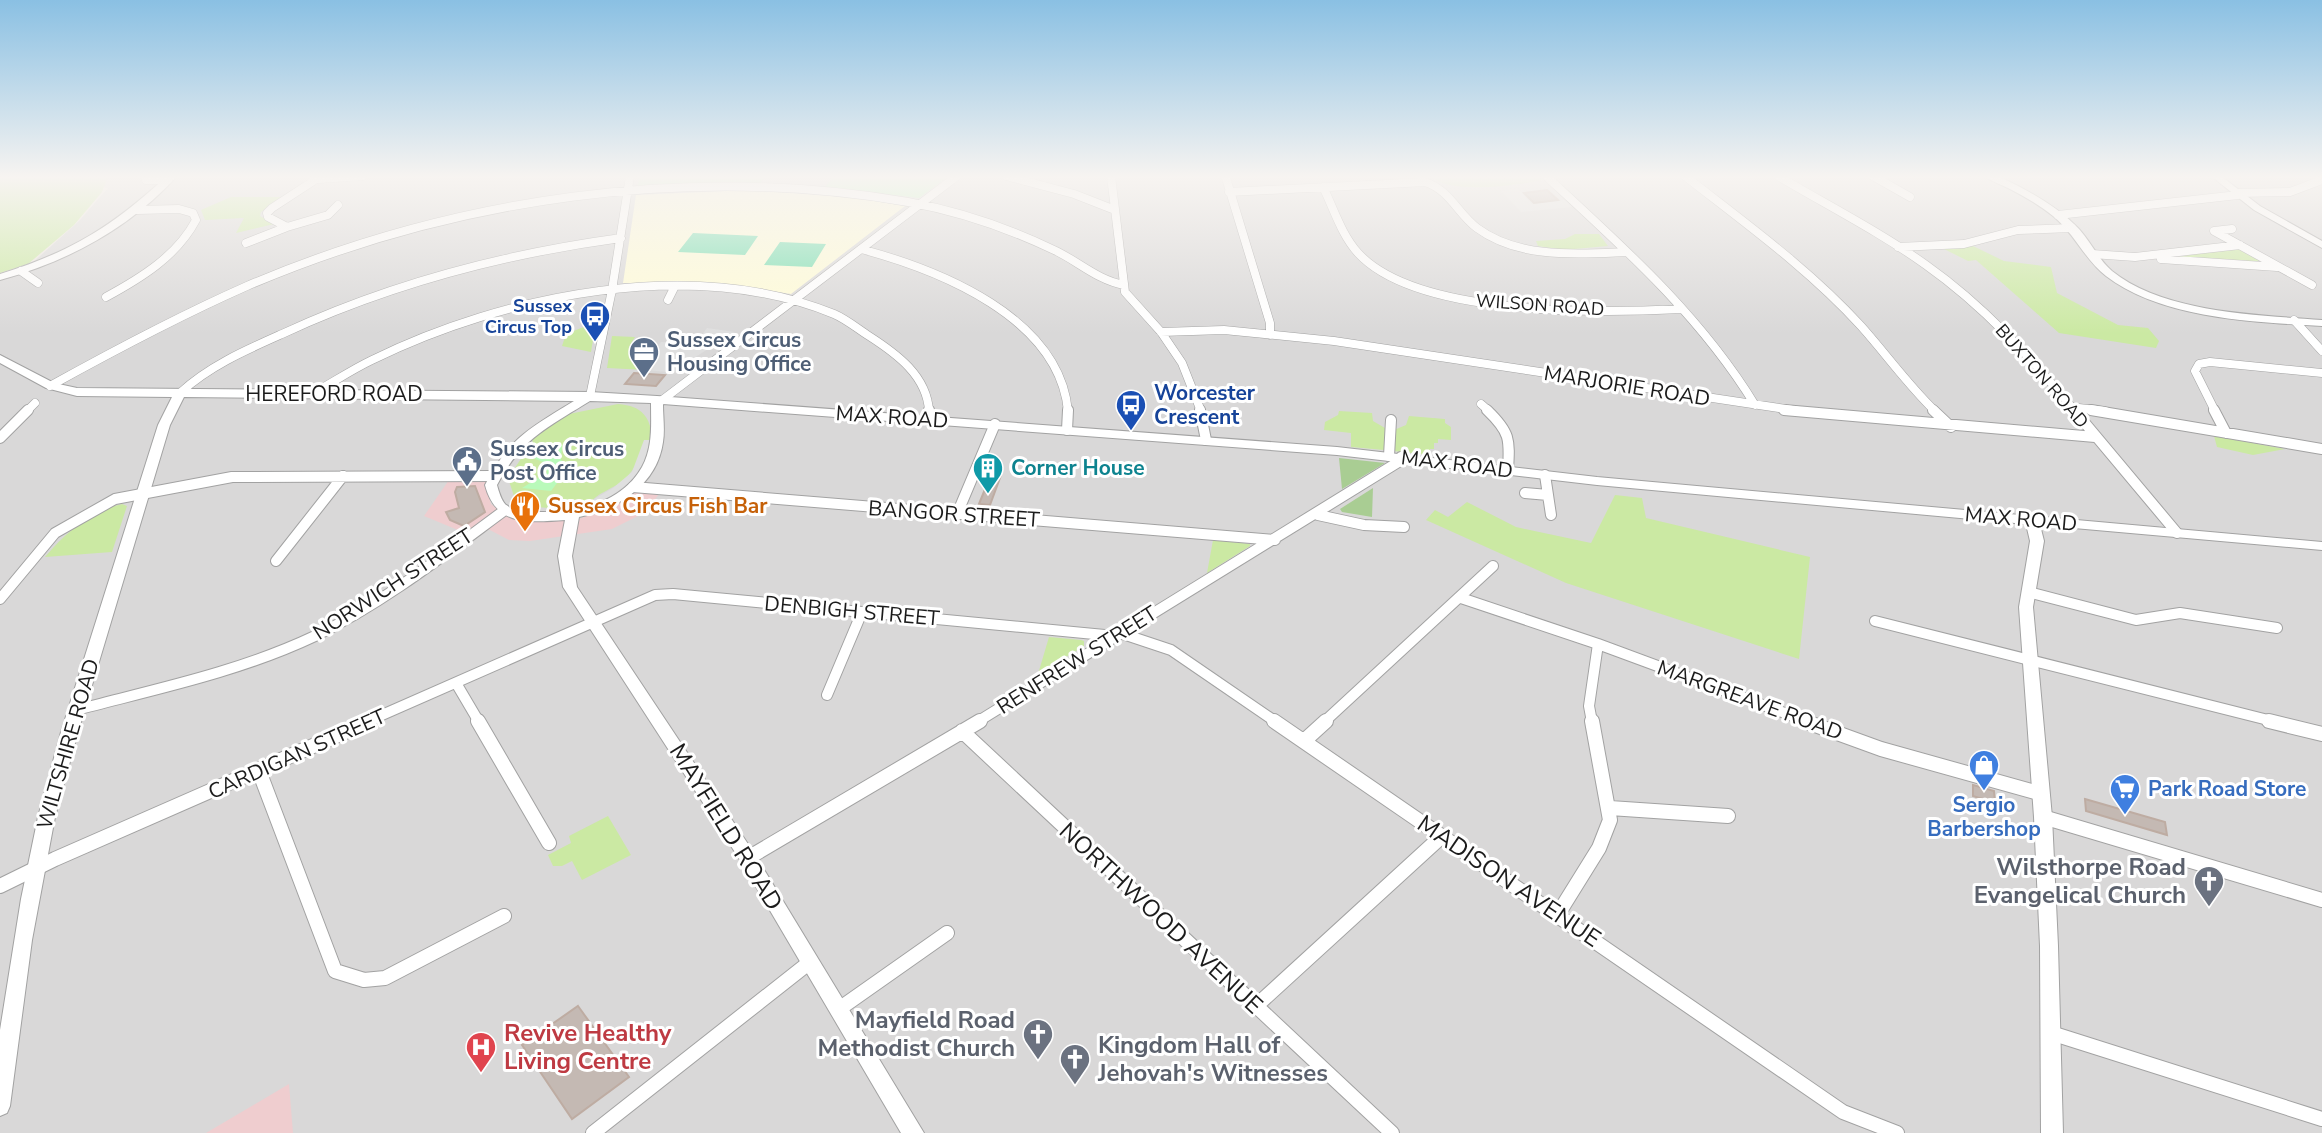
<svg xmlns="http://www.w3.org/2000/svg" width="2322" height="1133" font-family="'Nunito Sans',sans-serif">
<style>
.residential{fill:#d9d8d8}
.commercial{fill:#efcdcf}
.education{fill:#fffcd6}
.grass{fill:#cbe9a3}
.forest{fill:#a9cd93}
.park{fill:#b9faba}
.pitch{fill:#7bdfb0}
.parking{fill:#dfdfdf}
.building{fill:#c4b9b3;stroke:#beaca2;stroke-width:2}
.lines{fill:none;stroke-linecap:round;stroke-linejoin:round}
.minor-far2-casing{stroke:#a2a2a2;stroke-width:9}
.minor-far1-casing{stroke:#a2a2a2;stroke-width:12}
.minor-casing{stroke:#a2a2a2;stroke-width:16}
.tertiary-casing{stroke:#a2a2a2;stroke-width:2}
.minor-far2{stroke:#fff;stroke-width:8}
.minor-far1{stroke:#fff;stroke-width:10}
.minor{stroke:#fff;stroke-width:14}
.tertiary{fill:#fff;fill-rule:evenodd}
.labels{text-anchor:middle;dominant-baseline:central;stroke-width:6;stroke-linejoin:round;paint-order:stroke}
.far-street-label{font-size:18px;fill:#1b1b1b;stroke:#fff}
.far-transit-label{font-size:18px;font-weight:bold;fill:#164399;stroke:#fff;text-anchor:end}
.service-label{font-size:21px;font-weight:bold;fill:#4e5e75;stroke:#fff;text-anchor:start}
.street-label{font-size:21px;fill:#1b1b1b;stroke:#fff}
.transit-label{font-size:21px;font-weight:bold;fill:#164399;stroke:#fff;text-anchor:start}
.culture-label{font-size:21px;font-weight:bold;fill:#0d838f;stroke:#fff;text-anchor:start}
.food-label{font-size:21px;font-weight:bold;fill:#c56008;stroke:#fff;text-anchor:start}
.shop-label{font-size:21px;font-weight:bold;fill:#366cbe;stroke:#fff;text-anchor:start}
.near-street-label{font-size:24px;fill:#1b1b1b;stroke:#fff}
.near-worship-label{font-size:24px;font-weight:bold;fill:#5b616d;stroke:#fff;text-anchor:end}
.near-health-label{font-size:24px;font-weight:bold;fill:#be3a42;stroke:#fff;text-anchor:start}
</style>
<rect width="100%" height="100%" fill="#ede7e0"/>
<path class="residential" d="M108,176H2322V1133H0V277L30,265L79,221L108,188L98,186Z"/>
<path class="commercial" d="M485,478L491,504L508,517L555,521L579,519L604,509L634,492L659,494L646,512L612,529L530,541L509,540L486,528L465,533L424,516L449,480Z
M289,1084L293,1133H206Z"/>
<path class="education" d="M750,190L856,198L905,206L791,294L720,283H623L636,195Z"/>
<path class="grass" d="M0,176H108L102,192L74,225L28,264L0,273Z
M1432,176H1538L1542,180C1519,185 1446,195 1432,176Z
M231,197H282L261,212L260,216L274,224L236,233L244,218L205,220L201,210Z
M1575,234H1599L1608,246L1563,250L1538,246L1536,241L1565,239Z
M1973,246L2004,261L2051,267L2057,293L2118,325L2148,328L2159,341L2156,348L2059,333L1976,260L1968,261L1944,249Z
M2232,248L2241,249L2264,262L2162,255Z
M596,322L591,352L562,346L566,334Z
M612,336L635,337L629,347L656,349L652,356H657L646,370L607,368Z
M618,404C643,406 650,417 653,440C640,453 637,468 624,480C613,489 594,494 588,506L570,510L516,505L511,499L514,496L508,478L533,441L530,439L569,414Z
M1339,411L1372,413L1373,421L1385,428L1384,450L1351,447V433L1324,430L1325,422L1338,415Z
M1409,416L1445,419V423L1451,427V440L1438,439V443H1434V449H1430V455L1393,451L1394,430L1406,425Z
M2214,436L2285,449L2253,455L2217,447Z
M1615,495L1642,498L1646,518L1810,557L1799,659L1566,583L1426,520L1435,510L1448,517L1467,502L1516,527L1591,543Z
M122,504L127,506L126,509L112,552L45,557C65,533 91,511 122,504Z
M1213,540L1250,544V546L1207,573Z
M1049,637L1081,640L1084,641V646L1038,674Z
M608,816L631,855L582,880L572,861L562,866H553L548,855L571,843L569,836Z"/>
<path class="forest" d="M1339,458L1385,463L1342,489Z
M1373,488L1372,517L1342,512L1340,509Z"/>
<path class="park" d="M639,176H765L760,184H682L638,187Z
M834,176H949L919,198L825,187Z
M550,445H562L561,460L570,466L551,491L522,488L548,472L544,469L550,465L531,457L537,449Z"/>
<path class="pitch" d="M693,233L758,236L745,255L678,252Z
M780,242L826,244L812,267L764,265Z"/>
<path class="parking" d="M1518,189L1532,204L1565,200L1572,207L1521,212L1501,191Z
M707,328L735,332L689,361L695,364L687,370L681,368L678,373L646,370L657,357L651,356L661,342L683,343L680,348L694,349L703,342L697,341Z
M644,440H653L645,463L635,478L610,497L588,506L591,501L613,488L632,472Z"/>
<path class="building" d="M1547,190L1558,200L1534,203L1524,193Z
M634,373L665,375L656,386L625,384Z
M992,472L1001,475L990,505L979,504Z
M475,486L485,512L464,526L450,520L446,512L459,508L455,492L457,487Z
M1973,785L1994,791L1995,803L1973,796Z
M2085,799L2165,822L2167,835L2086,811Z
M578,1006L629,1077L572,1119L522,1045Z"/>
<g class="lines">
<g class="minor-far2-casing">
<path id="minor-far2" d="M146,176V180H168
M321,176L272,208L267,213L268,217L287,227L328,215L338,205
M1006,176L1074,194L1115,210
M1111,176L1125,292L1161,332L1182,363L1201,411
M1546,176C1623,247 1700,315 1755,405
M1685,176C1745,223 1809,269 1861,326C1886,354 1908,385 1935,411
M1778,176C1827,205 1880,232 1926,265C1984,306 2030,357 2075,411
M1873,176L1910,197
M1226,178L1270,323V335
M318,179L363,176
M1323,187C1334,209 1341,234 1358,253C1417,317 1600,313 1682,309
M1229,192L1425,182C1450,190 1458,214 1477,228C1519,259 1577,254 1626,252
M2236,193L2290,192L2322,180
M2058,215L2238,195
M2232,229L2214,231L2312,285
M246,243L287,227
M1898,247L1964,244L2018,230L2072,228
M861,249C939,270 1059,317 1068,411
M2092,254L2135,257L2240,245
M2161,259L2277,267
M21,271L38,283
M106,297C141,278 177,256 196,220L193,213L179,209L137,210
M668,300L675,286
M2294,320L2322,351
M1161,332L1224,330L1334,341L1799,411
M50,386C115,350 179,316 247,286C453,198 688,164 908,202C958,211 1008,228 1054,250C1078,261 1097,280 1124,285
M180,393C209,366 246,350 282,334C390,284 503,254 621,238
M312,394C332,383 351,370 372,360C504,295 692,256 834,314C846,319 858,329 869,336C897,354 927,376 929,411
M590,396L612,290L630,176
M661,401L957,176
M1481,404L1489,411
M2070,407L2105,411
M27,411L35,403
M2215,411L2195,371L2199,364L2210,362L2322,373"/>
</g>
<g class="minor-far1-casing">
<path id="minor-far1" d="M1200,410L1206,440
M1487,410C1510,432 1510,439 1508,470
M1784,410L2095,437
M1933,410L1951,427
M2074,410L2177,533
M2091,410L2322,449
M2214,410L2226,433
M928,420L929,410
M1067,430L1068,410
M0,438L28,410
M1389,456L1391,420
M1545,475L1551,515
M633,487L1275,540
M1525,493L1548,495
M957,514L995,424
M1318,515L1364,525L1404,527
M276,561L343,476
M2028,592L2136,620L2180,613L2277,628
M1461,598L1598,644L1809,722
M0,599L55,533L115,499L232,477L494,476
M1875,621L2276,722
M1120,633L1171,650L1276,722
M456,683L479,722
M827,695L862,612
M76,710C156,689 239,672 315,636C383,603 444,555 505,510
M366,722L655,595L673,594L1115,636
M977,722L1400,461L1401,457
M1324,722L1493,566
M1592,722L1589,706L1598,644"/>
</g>
<g class="minor-casing">
<path id="minor" d="M478,721L549,843
M1274,721L1843,1112L1897,1133
M1804,721L1881,749L2042,794
M2269,721L2322,734
M962,731L1392,1133
M1304,741L1326,721
M259,771L335,971L364,980L385,978L504,916
M1610,808L1728,816
M2043,817L2322,900
M748,858L980,721
M0,886L55,859L370,721
M1558,914L1599,848L1610,820L1592,721
M1256,1006L1442,836
M839,1009L947,933
M2051,1033L2322,1119
M593,1133L810,962"/>
</g>
<g class="tertiary-casing">
<path id="tertiary" d="M167,176H177C130,228 67,262 0,280V274C71,252 113,226 167,176Z
M1984,176H1996L2004,179C2031,192 2058,207 2079,229C2091,242 2098,259 2112,271C2164,313 2258,315 2322,320V326C2254,322 2162,319 2106,276C2085,260 2075,234 2053,216C2039,205 2024,196 2008,188C2000,184 1991,181 1984,176Z
M2211,176H2221L2260,206L2322,241V248L2254,210Z
M0,355L54,383L77,388L590,392L657,396L1337,447L1597,477L2322,542V550L2040,525L2044,541L2033,607L2052,817L2058,946L2063,1133H2041L2040,946L2034,817L2019,607L2030,541L2026,524L1597,485L1337,455L663,404C663,417 665,430 663,442C657,485 618,509 579,517L572,556L577,587L754,853L924,1133H901L742,863L563,587L558,556L565,520C529,522 496,527 485,485C509,438 530,428 574,401L184,397L170,425L78,732L55,817L32,940L10,1106L7,1113L0,1116V1030L21,899L38,817L61,732L158,425L172,397L77,396L46,388L0,363ZM590,401L651,403C651,425 653,447 642,467C621,504 576,513 537,512C527,512 514,513 506,505C501,500 499,492 497,485C521,439 548,427 590,401Z"/>
</g>
<use href="#minor-far2" class="minor-far2"/>
<use href="#minor-far1" class="minor-far1"/>
<use href="#minor" class="minor"/>
<use href="#tertiary" class="tertiary"/>
</g>
<linearGradient id="sky" x2="0" y2="1"><stop stop-color="#8ac0e3"/><stop offset="0.53" stop-color="#f7f4f1"/><stop offset="1" stop-color="#f7f4f1" stop-opacity="0"/></linearGradient>
<rect width="2322" height="334" fill="url(#sky)"/>
<defs>
<g id="bus-pin" transform="scale(1.575)"><path d="M0 17L-7.5 6A9.5 9.5 0 1 1 7.5 6Z" fill="#1a4fb4" stroke="#fff"/><path d="M-5-6H5V4H4V6H2V4H-2V6H-4V4H-5ZM-3.5-4V0h7V-4ZM-3.5 1.2v1.5H-2V1.2ZM2 1.2v1.5H3.5V1.2Z" fill="#fff"/></g>
<g id="office-pin" transform="scale(1.575)"><path d="M0 17L-7.5 6A9.5 9.5 0 1 1 7.5 6Z" fill="#5c6f8a" stroke="#fff"/><path d="M-6-3h4V-5.5h4V-3h4V5H-6ZM-1-4.5V-3h2v-1.5ZM-6 0V1H6V0Z" fill="#fff"/></g>
<g id="civic-pin" transform="scale(1.575)"><path d="M0 17L-7.5 6A9.5 9.5 0 1 1 7.5 6Z" fill="#5c6f8a" stroke="#fff"/><path d="M-.6-6.5H3V-4.5H.6V-3L4-1V1h2V6H-6V1h2V-1L-.6-3ZM-1.2 2.5V6h2.4V2.5Z" fill="#fff"/></g>
<g id="building-pin" transform="scale(1.575)"><path d="M0 17L-7.5 6A9.5 9.5 0 1 1 7.5 6Z" fill="#0f9aa8" stroke="#fff"/><path d="M-4-6H4V6H1V3H-1V6H-4ZM-2.5-4.3h1.7v1.8h-1.7ZM.8-4.3h1.7v1.8H.8ZM-2.5-1h1.7V.8h-1.7ZM.8-1h1.7V.8H.8Z" fill="#fff"/></g>
<g id="restaurant-pin" transform="scale(1.575)"><path d="M0 17L-7.5 6A9.5 9.5 0 1 1 7.5 6Z" fill="#e8710a" stroke="#fff"/><path d="M-5-6h1v4h1v-4h1v4h1v-4h1v5L-1.5 .5V6h-2V.5L-5-1ZM5-6V6H3V1.5H1.5Q1.5-4 5-6Z" fill="#fff"/></g>
<g id="shop-pin" transform="scale(1.575)"><path d="M0 17L-7.5 6A9.5 9.5 0 1 1 7.5 6Z" fill="#3f7fe0" stroke="#fff"/><path d="M-5-2.5h2.3a2.7 3.5 0 0 1 5.4 0H5L5.5 6h-11ZM-1.5-2.5h3a1.5 2.3 0 0 0-3 0Z" fill="#fff"/></g>
<g id="supermarket-pin" transform="scale(1.575)"><path d="M0 17L-7.5 6A9.5 9.5 0 1 1 7.5 6Z" fill="#3f7fe0" stroke="#fff"/><path d="M-6-5.5h2.5l.6 2H6L4.5 2H-2.5L-4.4-4H-6ZM-1.5 3.2a1.3 1.3 0 1 0 .1 0ZM3 3.2a1.3 1.3 0 1 0 .1 0Z" fill="#fff"/></g>
<g id="church-pin" transform="scale(1.575)"><path d="M0 17L-7.5 6A9.5 9.5 0 1 1 7.5 6Z" fill="#6b7280" stroke="#fff"/><path d="M-1.2-6h2.4v3.5h3.3v2.4h-3.3V6h-2.4V-.1h-3.3v-2.4h3.3Z" fill="#fff"/></g>
<g id="hospital-pin" transform="scale(1.575)"><path d="M0 17L-7.5 6A9.5 9.5 0 1 1 7.5 6Z" fill="#e0444e" stroke="#fff"/><path d="M-5-5h3v3.5h4V-5h3V5h-3V1.5h-4V5h-3Z" fill="#fff"/></g>
</defs>
<g fill-rule="evenodd">
<use href="#bus-pin" x="595" y="316"/>
<use href="#office-pin" x="644" y="352"/>
<use href="#bus-pin" x="1131" y="405"/>
<use href="#civic-pin" x="467" y="461"/>
<use href="#building-pin" x="988" y="468"/>
<use href="#restaurant-pin" x="525" y="506"/>
<use href="#shop-pin" x="1984" y="765"/>
<use href="#supermarket-pin" x="2125" y="789"/>
<use href="#church-pin" x="2209" y="881"/>
<use href="#church-pin" x="1038" y="1034"/>
<use href="#hospital-pin" x="481" y="1047"/>
<use href="#church-pin" x="1075" y="1059"/>
</g>
<g class="labels">
<g class="far-street-label">
<text transform="translate(1540 305) rotate(4)">WILSON ROAD</text>
<text transform="translate(2042 376) rotate(49)">BUXTON ROAD</text>
</g>
<g class="far-transit-label">
<text x="572" y="306">Sussex<tspan x="572" dy="21">Circus Top</tspan></text>
</g>
<g class="service-label">
<text x="667" y="340">Sussex Circus<tspan x="667" dy="24">Housing Office</tspan></text>
<text x="490" y="449">Sussex Circus<tspan x="490" dy="24">Post Office</tspan></text>
</g>
<g class="street-label">
<text transform="translate(1627 386) rotate(9)">MARJORIE ROAD</text>
<text x="334" y="394">HEREFORD ROAD</text>
<text transform="translate(892 417) rotate(4)">MAX ROAD</text>
<text transform="translate(1457 464) rotate(7)">MAX ROAD</text>
<text transform="translate(954 514) rotate(4)">BANGOR STREET</text>
<text transform="translate(2021 519) rotate(5)">MAX ROAD</text>
<text transform="translate(393 584) rotate(-33)">NORWICH STREET</text>
<text transform="translate(852 611) rotate(5)">DENBIGH STREET</text>
<text transform="translate(1077 660) rotate(-32)">RENFREW STREET</text>
<text transform="translate(1750 700) rotate(20)">MARGREAVE ROAD</text>
<text transform="translate(68 744) rotate(-74)">WILTSHIRE ROAD</text>
<text transform="translate(297 754) rotate(-24)">CARDIGAN STREET</text>
</g>
<g class="transit-label">
<text x="1154" y="393">Worcester<tspan x="1154" dy="24">Crescent</tspan></text>
</g>
<g class="culture-label">
<text x="1011" y="468">Corner House</text>
</g>
<g class="food-label">
<text x="548" y="506">Sussex Circus Fish Bar</text>
</g>
<g class="shop-label">
<text x="2148" y="789">Park Road Store</text>
<text x="1984" y="805" text-anchor="middle">Sergio<tspan x="1984" dy="24">Barbershop</tspan></text>
</g>
<g class="near-street-label">
<text transform="translate(726 827) rotate(58)">MAYFIELD ROAD</text>
<text transform="translate(1509 881) rotate(34)">MADISON AVENUE</text>
<text transform="translate(1161 918) rotate(43)">NORTHWOOD AVENUE</text>
</g>
<g class="near-worship-label">
<text x="2186" y="867">Wilsthorpe Road<tspan x="2186" dy="28">Evangelical Church</tspan></text>
<text x="1015" y="1020">Mayfield Road<tspan x="1015" dy="28">Methodist Church</tspan></text>
<text x="1098" y="1045" text-anchor="start">Kingdom Hall of<tspan x="1098" dy="28">Jehovah's Witnesses</tspan></text>
</g>
<g class="near-health-label">
<text x="504" y="1033">Revive Healthy<tspan x="504" dy="28">Living Centre</tspan></text>
</g>
</g>
</svg>
